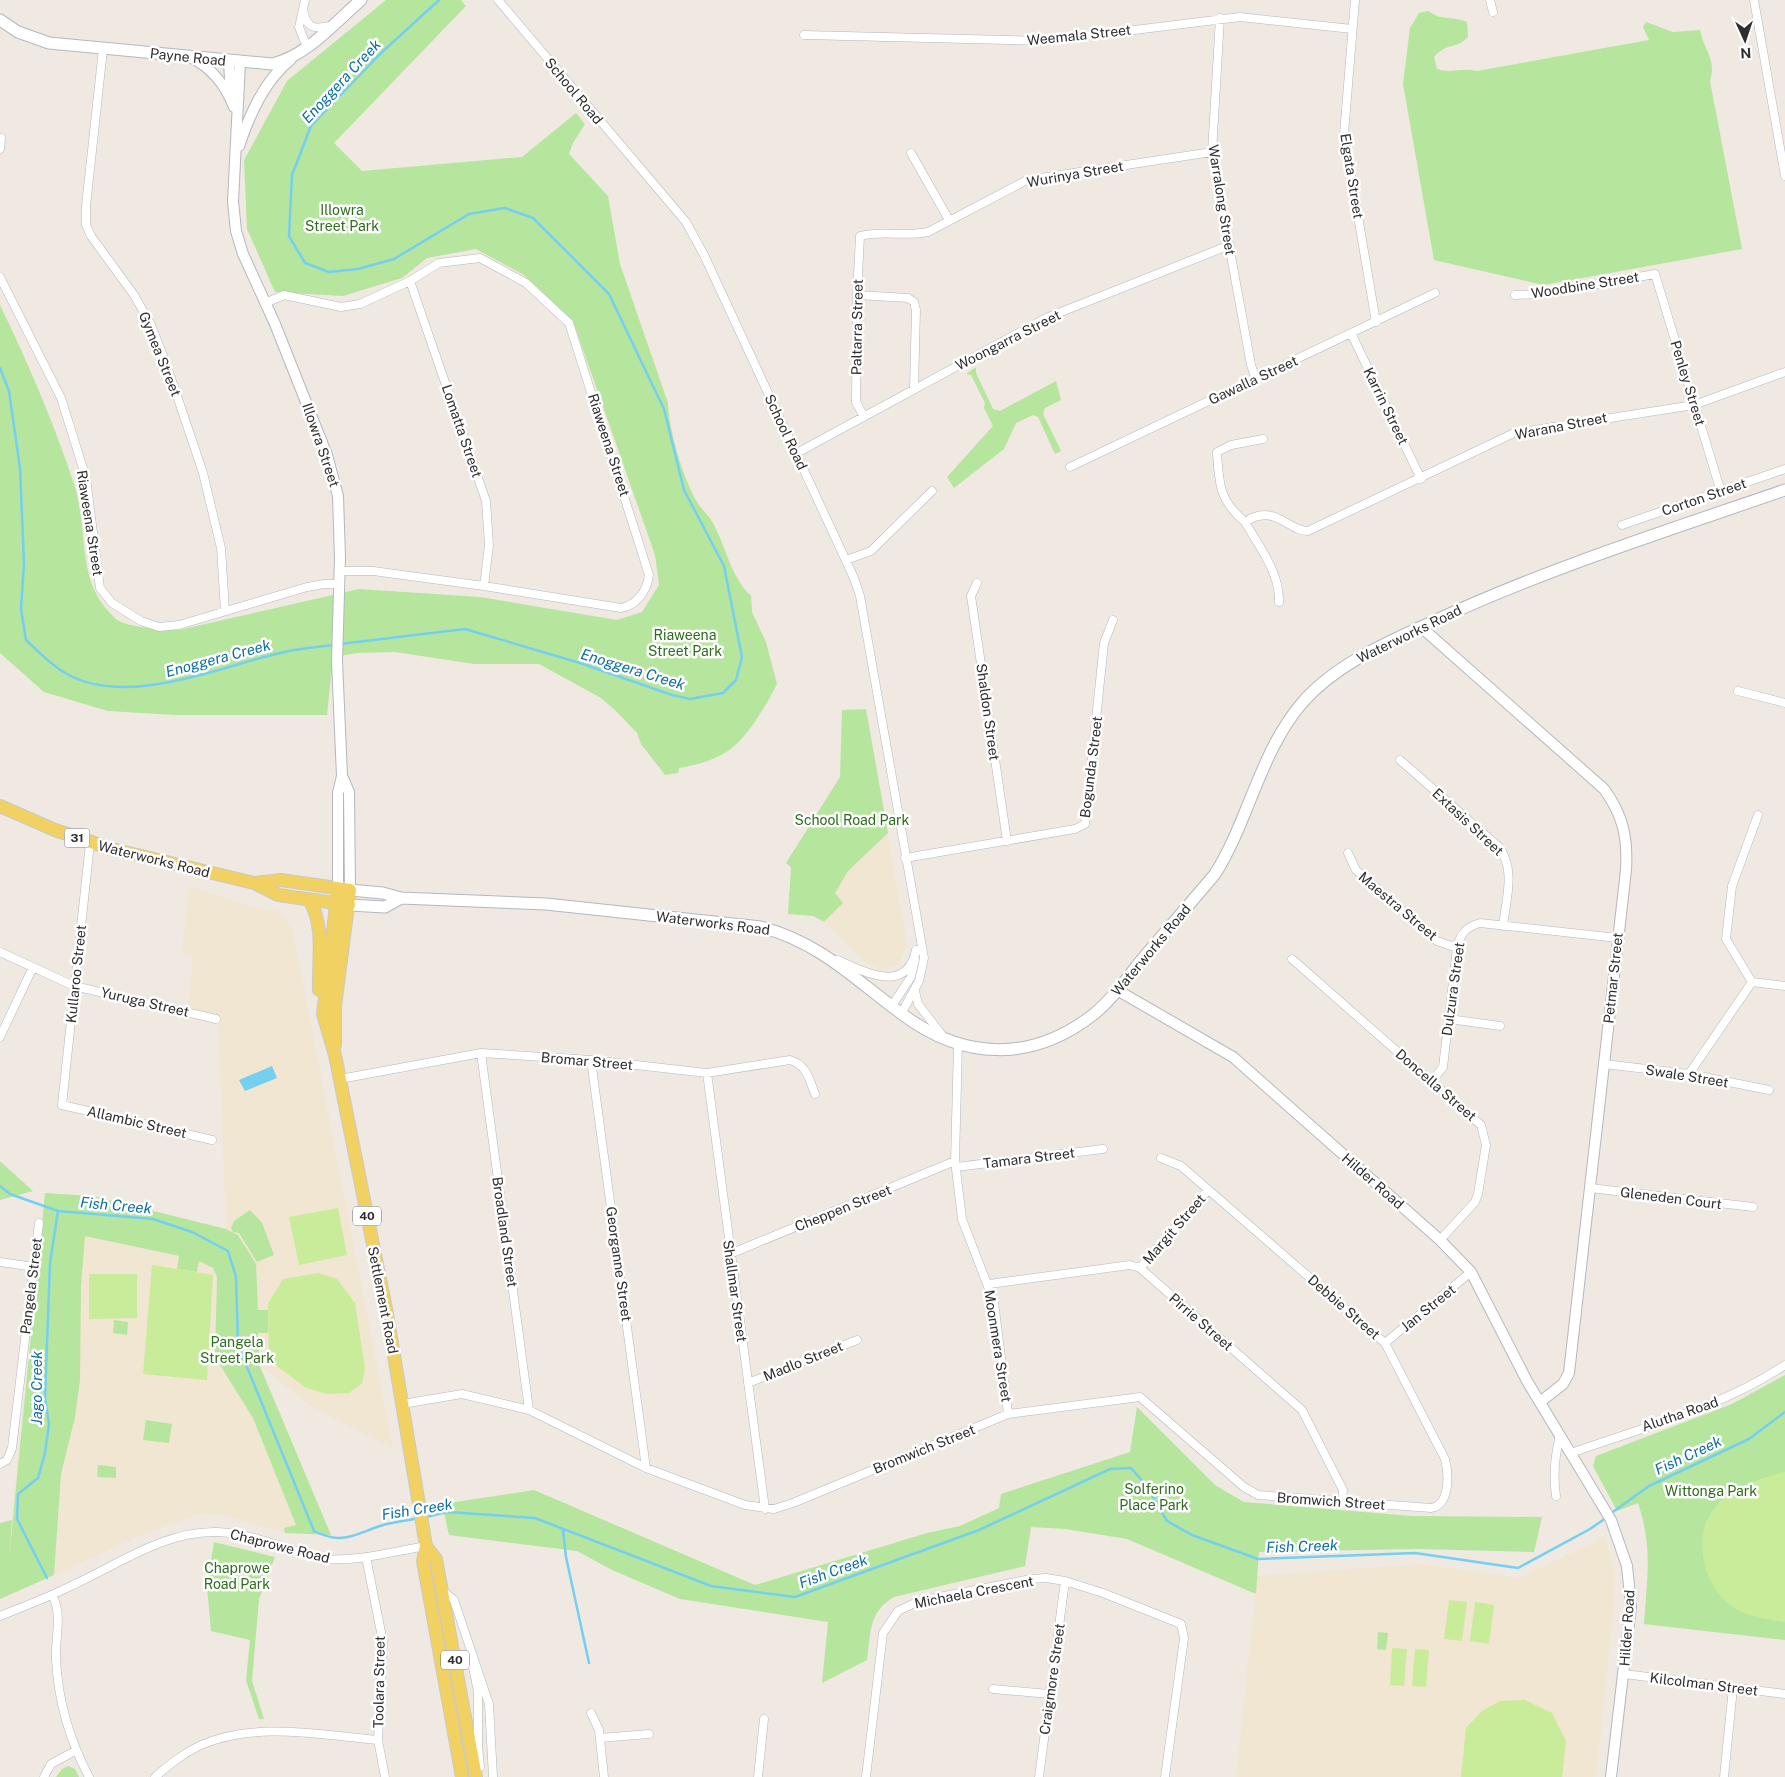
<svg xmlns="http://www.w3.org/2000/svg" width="1785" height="1777" font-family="'Public Sans',sans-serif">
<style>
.education{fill:#f0e6d1}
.green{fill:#b6e59e}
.pitch{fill:#c9ec9a}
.water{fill:#75cff0}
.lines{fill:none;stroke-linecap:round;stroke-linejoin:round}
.stream{stroke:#75cff0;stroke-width:2.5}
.minor-casing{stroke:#b4b7c1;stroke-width:9}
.tertiary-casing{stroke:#b4b7c1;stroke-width:12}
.secondary-casing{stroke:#b4b7c1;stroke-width:13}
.primary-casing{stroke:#c9c9c9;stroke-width:14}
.minor{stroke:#fff;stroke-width:8}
.tertiary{stroke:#fff;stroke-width:10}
.secondary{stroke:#fff;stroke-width:11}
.primary{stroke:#f2d163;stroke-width:12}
.labels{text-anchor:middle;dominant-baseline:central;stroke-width:5;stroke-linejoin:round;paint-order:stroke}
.shield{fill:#fff;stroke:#6d6d6d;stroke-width:1}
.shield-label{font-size:12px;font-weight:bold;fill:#2e2e2e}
.street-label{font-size:14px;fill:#2e2e2e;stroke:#fff}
.park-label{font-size:14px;fill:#2c6e1b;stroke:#fff}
.water-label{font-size:15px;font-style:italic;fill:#0d6fa3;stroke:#fff}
</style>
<rect width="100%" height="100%" fill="#efe9e1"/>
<path class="education" d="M888,833L907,946L899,964L883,970L865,962L824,922L843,903L834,893L848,871Z
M189,886L252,907L280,912L293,931L393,1448L309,1405L259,1364L256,1264L238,1235L226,1229L218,1015L188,1008L193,956L182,954Z
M43,1234H76L199,1261L213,1268L217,1277L215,1357L253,1417L296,1525L285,1528V1533L223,1515L198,1514L135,1538L6,1597L16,1473Z
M1605,1537L1615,1575L1613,1616L1596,1777H1236L1257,1576L1420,1564L1519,1578Z"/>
<path class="green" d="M386,0H461L466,6L334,143L362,171L522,157L576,113L585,124L573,143L569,154L608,196L620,264L668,403C669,431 683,478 697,502C701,509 709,515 713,523C726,547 731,577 751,596L752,612L766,642L777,684C768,702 749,735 733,747C719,759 697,765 679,768L678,773L665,775L641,744L637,733L615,710L601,698L539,664H474L395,652L357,653L333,657L327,715H175L108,711L44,692L0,653V305C28,363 54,423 74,484C90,532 74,582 116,619C126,628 165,629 179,630L359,589L480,597L617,620L642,612L659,585L655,555L573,321L524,275L476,249L427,258L402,278L343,296L275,292L247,229L244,160L287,81Z
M1428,11C1444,22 1450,15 1467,22L1468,37C1455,50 1447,42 1434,57L1437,69C1453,74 1461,67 1477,71L1649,40L1643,27L1646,22L1673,32L1700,30C1704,51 1717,59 1710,81L1742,249L1544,285L1434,260L1403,84L1410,28L1419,13Z
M976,367V373L993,409L1000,411L1056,381L1061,400L1045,408L1043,414L1061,451L1055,454L1038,417L1033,415L1016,423L1004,449L954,488L947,477L993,426L984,408L985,403L971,375L966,374Z
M866,709L888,833L848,871L835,893L843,903L824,922L813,916L788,914L791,867L786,863L840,777L842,710Z
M0,1161L33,1191L0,1200Z
M45,1193L93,1196L226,1229L238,1235L256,1264L258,1310H268V1333H258L259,1364L331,1535L285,1533L284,1528L296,1525L253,1418L215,1357L217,1277L213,1268L199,1261L197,1272L177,1269L179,1256L85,1236L81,1286L80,1380L75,1417L61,1474L54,1575L0,1599V1523L12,1520L9,1559Z
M250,1210L262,1223L274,1255L257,1262L239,1233L233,1232L231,1228L234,1221Z
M114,1320L128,1322L127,1335L113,1333Z
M1785,1375V1640L1644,1624C1647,1578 1653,1548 1638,1503L1617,1511L1593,1466L1596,1456L1732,1404Z
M1137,1407L1215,1485L1244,1502L1412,1516L1542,1517L1534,1552L1418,1549L1259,1552L1256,1594L1127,1539L1065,1529L1031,1527L1025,1566L894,1597C868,1612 871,1633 867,1660L822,1683L828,1622L680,1599L612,1570L577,1551L449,1535L442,1504L534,1490L755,1585L927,1533L960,1526L999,1508L1001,1494L1130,1452Z
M146,1420L172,1424L169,1443L143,1440Z
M98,1465L116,1467V1478L97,1477Z
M214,1542L275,1557L259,1599L252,1681L264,1719H259L246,1680L250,1640L211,1631L207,1587Z
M1378,1632L1388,1633L1386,1650L1377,1649Z
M68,1766L75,1769L79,1777H56L62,1769Z"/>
<path class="pitch" d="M338,1208L347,1255L299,1265L289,1217Z
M152,1265L213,1275L207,1380L143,1374Z
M318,1273L337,1279L355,1303L365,1369L362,1383L349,1393L327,1394L306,1388L269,1360L268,1304L283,1279Z
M89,1274H137V1318L89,1319Z
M1785,1472V1622H1784C1768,1619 1751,1618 1736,1609C1702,1589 1690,1535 1717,1505C1732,1488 1764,1477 1785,1472Z
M1449,1600L1467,1602L1462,1641L1444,1639Z
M1475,1602L1494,1605L1489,1644L1470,1641Z
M1392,1648L1407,1649L1404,1686L1390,1685Z
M1415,1649L1429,1650L1426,1687L1412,1686Z
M1525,1700L1552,1713L1566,1741L1562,1777H1461L1466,1728L1482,1711L1500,1701Z"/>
<path class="water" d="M272,1066L277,1078L245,1091L239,1080Z"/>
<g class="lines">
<path class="stream" d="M0,368L9,391L20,468L24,563L21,609L26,640C38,651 52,666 67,674C130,709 224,664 289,651C304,648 319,647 334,645
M340,644L465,629L580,663L672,695L690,699L723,693L736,680L742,657L724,566L684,490L664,409L609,294L533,218L505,208L469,214L394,259L358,269L329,272L305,263L289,236L292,175L311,126L380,54L439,0
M0,1186L10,1194L58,1211L153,1219L192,1232L228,1251L236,1277L238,1345L314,1531C342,1545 353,1535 380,1526C392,1522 406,1521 418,1518
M1610,1514L1649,1486L1749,1439L1785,1412
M426,1517L447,1512L535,1518L711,1586L795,1597L979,1530L1110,1469L1131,1468L1146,1485L1167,1521L1192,1535L1258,1559L1415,1553L1518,1568L1590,1529L1606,1518
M563,1530L566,1557L589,1663
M47,1578L17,1519L18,1494L38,1478L45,1453L49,1424L45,1398L50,1263L58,1211"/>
<g class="minor-casing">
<path id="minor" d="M305,0L299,27L307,47
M498,0L686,222L704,255L854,578L860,596L924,958L919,981L901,1014
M1355,0L1344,134L1376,322
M1490,0L1493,12
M1754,0L1785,176
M304,13C307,29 316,29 330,26
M1220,18L1212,152L1251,365L1256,380
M804,35L1045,41L1240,17L1352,29
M103,49L86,206V225L91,236L134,295L151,325L167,366L203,473L221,548L225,611
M0,149L1,138
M911,153L949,220
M0,277L61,398L86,478L100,588L112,603L141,621L159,627L179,625L307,587L324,584H338
M410,281L486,501L489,545L484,586
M857,295L908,298L914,302L916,310L914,389
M1515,295L1540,294L1655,274L1721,492
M265,303L284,295L341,307L360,304L410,281L439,263L480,258L526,283L569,323L649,575C647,591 637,605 621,608L484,586L373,571H340
M1351,333L1421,479
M864,417L856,402L857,295L860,236C883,230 905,237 928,232L1027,180L1212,152
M1263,439L1231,445L1217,452C1219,484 1219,500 1245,522C1274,502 1289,532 1308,531L1514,433L1694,405L1785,372
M795,454L1046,318L1230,245
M1070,467L1435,293
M1245,522C1259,546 1280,573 1279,602
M1622,525L1785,469
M846,560L871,551L932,491
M977,583L971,596L1007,841
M1738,691L1785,703
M1400,760L1499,847C1516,870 1506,899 1503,926
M90,843L62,1105L212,1140
M1348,853L1356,870L1437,941L1457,948
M905,858L1075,829L1085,824L1104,643L1113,620
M0,952L74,986L216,1019
M1292,959L1481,1125L1486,1145L1478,1194L1475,1202L1440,1240
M838,960C864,972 907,995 916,950
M1752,982L1726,939L1732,886L1758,815
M915,991L918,1004L942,1035
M891,1007L911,977L915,959
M1449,1019L1500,1026
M0,1037L33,967
M958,1044L955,1161L962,1219L994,1302L1008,1414
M481,1053L529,1410
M591,1060L646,1468
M1604,1064L1689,1074L1769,1090
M707,1073L765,1509
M1689,1074L1752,982L1785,986
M340,1079L481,1053L591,1060L707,1073L790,1060C807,1065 809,1079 815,1094
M1432,1081L1443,1067L1457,948C1460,934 1466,927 1480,923L1618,938
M956,1167L1103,1149
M1590,1188L1753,1207
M730,1254L955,1161
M0,1262L34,1267
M1140,1268L1208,1190
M989,1284L1130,1265L1140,1268L1302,1410L1343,1490L1342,1502
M1385,1343L1471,1272
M748,1383L857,1340
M402,1404L462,1394L529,1410L646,1468L745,1505L774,1509L793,1503L1008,1414L1140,1397L1244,1487L1258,1495L1431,1508C1450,1505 1449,1475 1445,1459L1385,1343L1181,1166L1161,1158
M1571,1453C1644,1427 1720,1408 1785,1365
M0,1464L7,1460L12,1448L39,1223
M1556,1496C1553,1476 1555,1455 1560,1435
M366,1557L383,1642L378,1740L385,1777
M442,1590L454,1600L489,1704L493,1777
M52,1595C63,1614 55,1637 56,1659C58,1700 70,1741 89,1777
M0,1616C25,1606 49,1597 73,1585C119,1564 166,1530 218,1532C253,1534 288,1549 321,1559C356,1562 391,1552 426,1546
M471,1657L478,1692V1745L480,1767
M1624,1674L1785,1694
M993,1689L1049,1694
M591,1713L599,1730L604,1777
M600,1738L649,1734
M44,1777L51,1764L75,1751
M155,1777C169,1765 182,1754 199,1746C254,1721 320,1735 378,1740
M758,1777L764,1719
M866,1777L883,1633L898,1611L919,1601L1031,1579L1046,1578L1065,1581L1103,1593L1181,1624L1184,1638L1165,1777
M1039,1777L1065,1581
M1724,1777L1733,1688"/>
</g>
<g class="tertiary-casing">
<path id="tertiary" d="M190,57C211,67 226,86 234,107
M229,62L231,95
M240,63L233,201L236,231L243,254L275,324L327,455L338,496L340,558L337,661L342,776L338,793V889
M239,146C250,114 264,81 291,59
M1421,627L1604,789C1623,815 1628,838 1626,870L1569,1373L1563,1384L1540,1402
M342,776L349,792L350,890
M1117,990L1233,1057L1440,1240L1471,1272L1527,1381L1611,1520L1627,1566L1631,1606L1611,1777"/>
</g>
<g class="secondary-casing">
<path id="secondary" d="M0,20L18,32L49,43L272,64C307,56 334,23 361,0
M350,890L383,893L401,898L546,904L761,927C821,943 854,979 902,1014C963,1060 1032,1063 1094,1014C1111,1000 1125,981 1139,963C1164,933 1190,904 1215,874C1249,820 1260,752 1302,703C1336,664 1386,643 1432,622C1546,569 1666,531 1785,490
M349,905L385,907L401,898"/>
</g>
<g class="primary-casing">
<path id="primary" d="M0,806L55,830L112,849L254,883L278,895L349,905
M255,883L281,880L350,890L335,1006V1045
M338,889L323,1014L335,1055L387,1314L426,1546L423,1561L462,1777
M310,901C325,928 318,960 319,990
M426,1546L436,1559L476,1777"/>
</g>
<use href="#minor" class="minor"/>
<use href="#tertiary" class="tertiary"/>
<use href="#secondary" class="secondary"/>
<use href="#primary" class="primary"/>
</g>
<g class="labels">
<g class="shield">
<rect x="64.5" y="828.5" width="25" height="19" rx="4"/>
<rect x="353" y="1206.5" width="28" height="19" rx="4"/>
<rect x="441" y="1650.5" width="28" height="19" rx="4"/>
</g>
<g class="shield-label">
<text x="77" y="838">31</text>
<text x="367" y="1216">40</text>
<text x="455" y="1660">40</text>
</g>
<g class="street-label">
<text transform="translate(1079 35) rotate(-6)">Weemala Street</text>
<text transform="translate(188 57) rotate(6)">Payne Road</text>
<text transform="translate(574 91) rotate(50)">School Road</text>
<text transform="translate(1075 174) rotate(-10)">Wurinya Street</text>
<text transform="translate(1352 176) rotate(81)">Elgata Street</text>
<text transform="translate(1222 200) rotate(81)">Warralong Street</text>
<text transform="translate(1585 285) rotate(-9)">Woodbine Street</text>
<text transform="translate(857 327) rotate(-89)">Paltarra Street</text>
<text transform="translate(1008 340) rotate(-27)">Woongarra Street</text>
<text transform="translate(160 354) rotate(68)">Gymea Street</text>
<text transform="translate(1253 380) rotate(-25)">Gawalla Street</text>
<text transform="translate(1688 383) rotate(73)">Penley Street</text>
<text transform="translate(1386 406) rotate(64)">Karrin Street</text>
<text transform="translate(1561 426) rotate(-11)">Warana Street</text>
<text transform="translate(462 431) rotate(71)">Lomatta Street</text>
<text transform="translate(786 432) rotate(65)">School Road</text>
<text transform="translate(321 445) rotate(71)">Illowra Street</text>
<text transform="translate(609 445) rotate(72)">Riaweena Street</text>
<text transform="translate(1704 497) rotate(-19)">Corton Street</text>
<text transform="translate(90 523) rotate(81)">Riaweena Street</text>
<text transform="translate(1409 634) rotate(-26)">Waterworks Road</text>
<text transform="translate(988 712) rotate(82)">Shaldon Street</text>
<text transform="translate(1091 767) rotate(-83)">Bogunda Street</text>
<text transform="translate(1468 822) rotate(43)">Extasis Street</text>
<text transform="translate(154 859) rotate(14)">Waterworks Road</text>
<text transform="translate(1398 906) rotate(40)">Maestra Street</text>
<text transform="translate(713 923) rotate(7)">Waterworks Road</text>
<text transform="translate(1151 950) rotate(-50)">Waterworks Road</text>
<text transform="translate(76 974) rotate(-84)">Kullaroo Street</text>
<text transform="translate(1613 978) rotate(-84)">Petmar Street</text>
<text transform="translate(1453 989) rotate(-82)">Dulzura Street</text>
<text transform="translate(145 1002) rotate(13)">Yuruga Street</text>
<text transform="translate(587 1061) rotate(5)">Bromar Street</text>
<text transform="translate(1687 1076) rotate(9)">Swale Street</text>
<text transform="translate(1436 1085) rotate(41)">Doncella Street</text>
<text transform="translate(137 1122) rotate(13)">Allambic Street</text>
<text transform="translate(1029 1158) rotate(-7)">Tamara Street</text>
<text transform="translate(1373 1181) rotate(41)">Hilder Road</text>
<text transform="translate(1671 1198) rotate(7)">Gleneden Court</text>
<text transform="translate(843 1208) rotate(-22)">Cheppen Street</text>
<text transform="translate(1174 1229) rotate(-49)">Margit Street</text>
<text transform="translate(505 1232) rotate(82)">Broadland Street</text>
<text transform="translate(619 1264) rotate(82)">Georganne Street</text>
<text transform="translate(31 1286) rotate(-83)">Pangela Street</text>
<text transform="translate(735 1291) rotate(82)">Shallmar Street</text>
<text transform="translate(383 1300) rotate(79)">Settlement Road</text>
<text transform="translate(1344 1307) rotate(41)">Debbie Street</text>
<text transform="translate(1428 1308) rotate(-39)">Jan Street</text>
<text transform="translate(1201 1322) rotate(41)">Pirrie Street</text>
<text transform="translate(998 1346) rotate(81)">Moonmera Street</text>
<text transform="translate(803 1361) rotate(-22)">Madlo Street</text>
<text transform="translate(1680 1414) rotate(-19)">Alutha Road</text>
<text transform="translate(924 1449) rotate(-22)">Bromwich Street</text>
<text transform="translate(1331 1501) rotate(4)">Bromwich Street</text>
<text transform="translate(280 1546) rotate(14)">Chaprowe Road</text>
<text transform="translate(974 1592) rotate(-11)">Michaela Crescent</text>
<text transform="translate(1627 1628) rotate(-86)">Hilder Road</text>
<text transform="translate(1052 1679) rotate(-82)">Craigmore Street</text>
<text transform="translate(379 1682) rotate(-89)">Toolara Street</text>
<text transform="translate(1704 1684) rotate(7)">Kilcolman Street</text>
</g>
<g class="park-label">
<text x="342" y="210">Illowra<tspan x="342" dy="16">Street Park</tspan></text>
<text x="685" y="635">Riaweena<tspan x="685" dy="16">Street Park</tspan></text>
<text x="852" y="820">School Road Park</text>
<text x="237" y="1342">Pangela<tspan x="237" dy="16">Street Park</tspan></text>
<text x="1154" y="1489">Solferino<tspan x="1154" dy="16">Place Park</tspan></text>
<text x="1711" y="1491">Wittonga Park</text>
<text x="237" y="1568">Chaprowe<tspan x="237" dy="16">Road Park</tspan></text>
</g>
<g class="water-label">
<text transform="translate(341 81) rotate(-47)">Enoggera Creek</text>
<text transform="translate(218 658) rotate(-15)">Enoggera Creek</text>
<text transform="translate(633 669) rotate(17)">Enoggera Creek</text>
<text transform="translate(116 1205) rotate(5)">Fish Creek</text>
<text transform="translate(36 1388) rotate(-90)">Jago Creek</text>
<text transform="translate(1688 1455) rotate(-25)">Fish Creek</text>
<text transform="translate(417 1509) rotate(-9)">Fish Creek</text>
<text transform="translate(1302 1546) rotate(-2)">Fish Creek</text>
<text transform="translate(833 1571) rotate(-20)">Fish Creek</text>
</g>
</g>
<g transform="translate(1745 40) rotate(177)" stroke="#ffffff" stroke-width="4" paint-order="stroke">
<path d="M0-4L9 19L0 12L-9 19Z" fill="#2e2e2e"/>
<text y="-8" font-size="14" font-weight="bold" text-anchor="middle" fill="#2e2e2e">N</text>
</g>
</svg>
